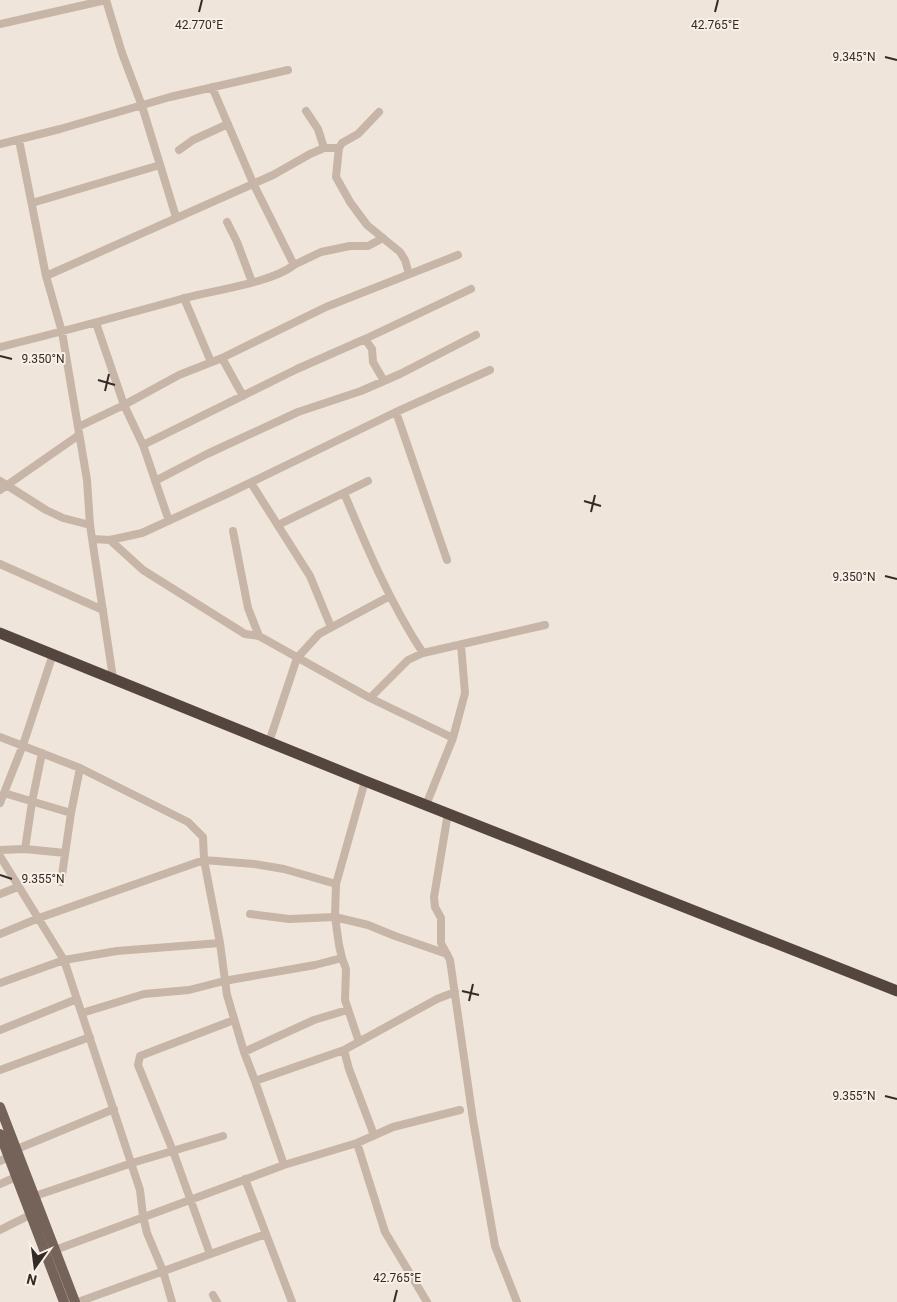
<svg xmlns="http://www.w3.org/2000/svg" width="897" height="1302" font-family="Roboto,sans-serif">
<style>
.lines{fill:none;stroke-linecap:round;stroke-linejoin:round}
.minor{stroke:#c7b5a7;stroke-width:8}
.major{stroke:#756259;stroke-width:10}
.highway{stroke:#54453f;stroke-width:11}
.ticks{fill:none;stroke:#342b27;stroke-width:2}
.ticks-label{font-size:12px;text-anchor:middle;fill:#342b27;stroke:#f8efe6;stroke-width:4;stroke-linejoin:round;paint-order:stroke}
</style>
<rect width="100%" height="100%" fill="#f0e5da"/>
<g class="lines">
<path class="minor" d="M106,0L122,53L142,106L176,217
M0,24L106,0
M306,111L318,129L324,148
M379,112L358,134L342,143L339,148L338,157L336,177L350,202L367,225L400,252L405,260L409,274
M19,140L46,276L62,332L87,480L90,525L113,678
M0,144L60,129L170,97L288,70
M179,150L193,140L228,124
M32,203L160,165
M227,222L237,242L252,282
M294,265L321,252L350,246H368L383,238
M46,276L273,175L310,154L324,148H339
M184,298L211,362
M96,323L124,405L143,445L169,521
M365,339L372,349L373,362L384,381
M0,347C62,332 123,315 185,298C215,290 271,283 294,265L253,183L212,87
M222,358L243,396
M396,412L447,560
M78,427L124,405L179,375L222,358L326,307L458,255
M143,445L297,369L365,339L471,289
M0,481L46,510L63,518L90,525
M155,481L207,454L298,412L361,391L400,374L476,335
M251,483L310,576L331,627
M0,490L79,435
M344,493C367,548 390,603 423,653
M278,525L368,481
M233,531L248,608L259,636
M93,539L110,540L142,533L231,492L396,412L490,370
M110,540L143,570L245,634L259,636L370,698L453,738L426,805
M0,564L103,610
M370,698L408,660L423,653L545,625
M0,737L80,768L188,822L203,837L204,860L220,943L227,995L244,1052L255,1081L284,1165
M453,738L465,693L461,645
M269,742L297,658L319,634L390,596
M4,793L71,813
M0,803L23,745L53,654
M448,813L434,897L435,907L441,918V943L450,960L473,1120L495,1246L517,1302
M25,849L32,802L42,753
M0,850L25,849L65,853
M0,856L64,960L140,1190L143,1216L147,1233L163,1271L172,1302
M61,882L71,813L80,768
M0,894L18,887
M250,914L289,919L335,917L368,925L395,936L447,954
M0,934L39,918L204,860L254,864L284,869L336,884
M342,958L346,969L345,1000L359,1042
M0,983L64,960L117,951L220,943
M82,1013L144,994L189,990L224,981L315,965L342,958L339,945L335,917L336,884L365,781
M0,1030L77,999
M344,1050L349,1069L374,1135
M244,1052L314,1020L347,1010
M0,1070L90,1037
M255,1081L344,1050L437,999L455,992
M357,1143L385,1232L427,1302
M17,1149L114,1109
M0,1161L9,1157
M245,1179L292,1302
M0,1184L16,1177
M35,1196L132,1163L223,1136
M0,1230L30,1215
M55,1250L284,1165L357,1143L393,1127L460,1110
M210,1254L173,1151L138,1065L140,1056L234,1020
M213,1295L217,1302
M78,1302L266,1234"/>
<path class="major" d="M0,1107L75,1302
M0,1134L64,1302"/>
<path class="highway" d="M0,633L365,781L897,991"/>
</g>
<path class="ticks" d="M199,12L202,0M715,12L718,0M885,57L897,60M0,356L12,359M98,380L115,385M105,391L109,374M584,501L601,506M591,512L595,495M885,576L897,579M0,875L12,879M462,991L479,995M469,1001L473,984M885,1096L897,1099M394,1302L397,1290"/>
<g class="ticks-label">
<text x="199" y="29">42.770°E</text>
<text x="715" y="29">42.765°E</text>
<text x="854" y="61">9.345°N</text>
<text x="43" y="363">9.350°N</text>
<text x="854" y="581">9.350°N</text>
<text x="43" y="883">9.355°N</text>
<text x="854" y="1100">9.355°N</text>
<text x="397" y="1282">42.765°E</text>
</g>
<g transform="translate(35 1267) rotate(194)" stroke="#f8efe6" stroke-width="4" paint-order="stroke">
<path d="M0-4L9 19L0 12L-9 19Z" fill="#342b27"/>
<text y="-8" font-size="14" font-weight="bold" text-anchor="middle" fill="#342b27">N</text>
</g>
</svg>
